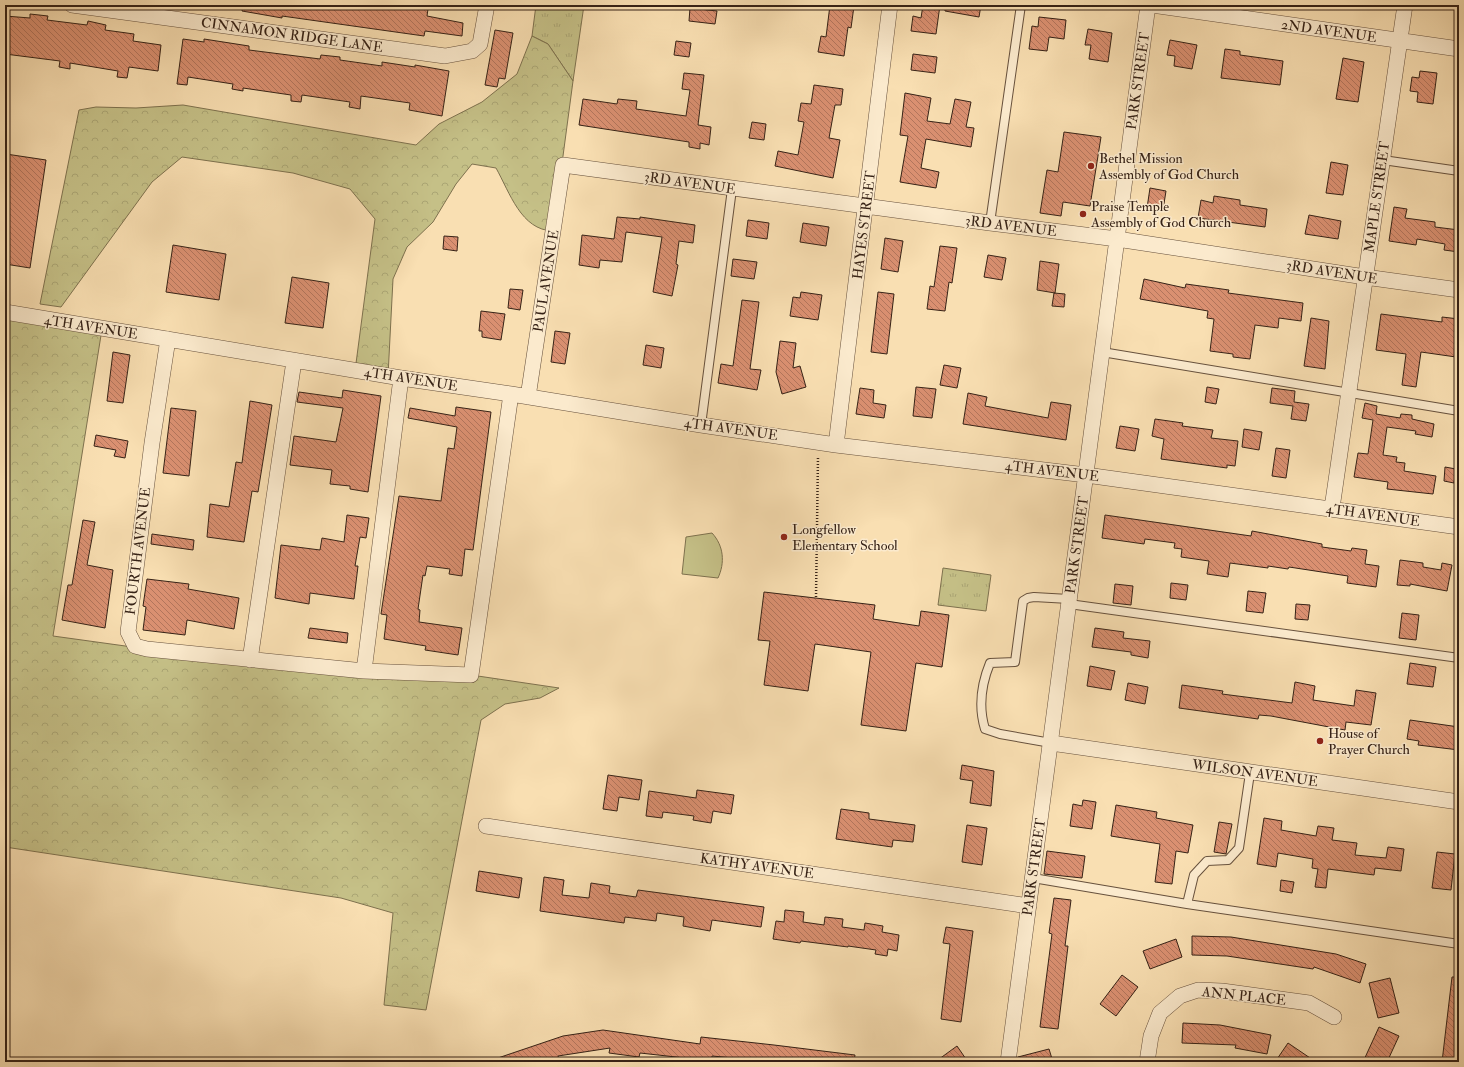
<svg xmlns="http://www.w3.org/2000/svg" width="1464" height="1067" font-family="'IM FELL Double Pica',serif">
<style>
.grass{fill:url(#grass-tufts);stroke:#7e714e}
.forest{fill:url(#forest-crowns);stroke:#7e714e}
.garden{fill:#c5c087;stroke:#7e714e}
.building{fill:url(#building-back-hatch);stroke:#362216}
.lines{fill:none;stroke-linecap:round;stroke-linejoin:round}
.service-casing{stroke:#67513d;stroke-width:10}
.minor-casing{stroke:#67513d;stroke-width:16}
.path{stroke:#362216;stroke-width:2.5;stroke-dasharray:1 2;stroke-linecap:butt}
.service{stroke:#fbeacd;stroke-width:8}
.minor{stroke:#fbeacd;stroke-width:15}
.poi-dot{fill:#8f2418;stroke:#fbeacd;stroke-width:1.5}
.labels{text-anchor:middle;dominant-baseline:central;stroke-width:3;stroke-linejoin:round;paint-order:stroke}
.street-label{font-size:14px;fill:#362216;stroke:#fbeacd}
.poi-label{font-size:14px;fill:#362216;stroke:#fbeacd;text-anchor:start}
</style>
<defs>
<pattern id="grass-tufts" width="24" height="20" patternUnits="userSpaceOnUse"><rect width="24" height="20" fill="#c5c087"/><path d="M3 7l-1-3M5 7V3M7 7l1-3M15 17l-1-3M17 17v-4M19 17l1-3" fill="none" stroke="#aaa574"/></pattern>
<pattern id="forest-crowns" width="20" height="18" patternUnits="userSpaceOnUse"><rect width="20" height="18" fill="#c5c087"/><path d="M2 6a3 3 0 1 1 6 0M12 15a3 3 0 1 1 6 0" fill="none" stroke="#aaa574"/></pattern>
<pattern id="building-back-hatch" width="6" height="6" patternUnits="userSpaceOnUse"><rect width="6" height="6" fill="#da9071"/><path d="M-1 5l2 2M0 0l6 6M5-1l2 2" fill="none" stroke="#b2755c"/></pattern>
</defs>
<rect width="100%" height="100%" fill="#f9dfb2"/>
<filter id="stains"><feTurbulence type="fractalNoise" baseFrequency=".005" numOctaves="4"/><feColorMatrix values="0 0 0 0 .2 0 0 0 0 .09 0 0 0 0 .02 0 0 0 .5 -.17"/></filter>
<radialGradient id="worn" r=".72"><stop offset=".6" stop-color="#630" stop-opacity="0"/><stop offset="1" stop-color="#630" stop-opacity=".3"/></radialGradient>
<path class="grass" d="M536,5H584L573,81L548,44L532,36Z
M943,568L991,575L986,611L938,605Z"/>
<path class="forest" d="M532,36L548,44L573,81L553,231C521,230 510,193 496,168L472,164L456,184L433,222L407,247L393,279L388,376L355,371L375,219L350,189L293,173L182,157L152,182L61,307L40,304L79,110L96,107L136,108L183,105L416,145L439,124L482,102L517,74Z
M5,312L102,329L53,636L147,649L471,675L559,688L540,698L505,704L481,720L426,1010L384,1005L393,913L341,898L5,847Z"/>
<path class="garden" d="M712,533C724,546 725,563 718,578L682,574L686,537Z"/>
<path class="building" d="M243,5H406L428,9L427,16L463,23L462,36L425,31L424,36L282,16V18L265,15L242,11Z
M830,5L854,6L851,28L848,27L844,56L818,52L821,36L826,37Z
M923,5H940L936,34L911,31L913,16L921,18Z
M945,5H981L979,17L945,11Z
M690,8L717,11L715,24L689,21Z
M30,14L48,16L47,20L87,25L88,21L106,25L105,30L134,34L133,41L161,45L158,71L129,67L127,78L117,77L118,71L70,63V69L59,67L60,61L5,54V16L30,18Z
M1039,17L1066,20L1064,39L1049,37L1047,51L1029,49L1032,26L1038,27Z
M1088,29L1112,33L1108,62L1089,59L1091,45H1085Z
M495,30L513,33L505,79L499,78L497,87L485,85Z
M183,39L204,42V39L249,46V50L320,59L321,55L340,57V60L382,66V62L415,67V65L449,71L442,116L409,110L410,103L361,96L360,109L349,107L350,102L302,95L301,102L291,101V95L243,88V91L232,89L233,84L188,77L187,85L177,84Z
M1170,40L1197,45L1192,69L1174,66L1175,56L1167,55Z
M676,41L691,43L689,57L674,55Z
M1225,49L1240,51V55L1283,61L1280,85L1221,78Z
M913,54L937,57L935,73L911,70Z
M1343,58L1364,62L1358,102L1336,99Z
M1420,71L1437,73L1433,104L1417,102L1418,92L1410,91L1412,77L1419,78Z
M684,73L704,75L698,125L711,127L709,145L700,143V149L689,147V142L579,125L583,99L617,104L618,99L637,101L636,109L686,116L690,90L682,89Z
M814,85L843,89L841,105H835L829,138L840,140L833,178L775,166L778,151L798,155L804,122L798,121L801,103L811,104Z
M905,93L931,98L927,121L950,124L955,99L971,102L966,127L974,128L971,147L926,139L921,168L939,172L936,188L900,182L908,136L900,135Z
M752,122L766,124L764,140L749,138Z
M1064,132L1101,137L1090,206L1063,202L1061,216L1040,213L1047,170L1058,172Z
M6,154L46,160L30,268L5,264Z
M1331,162L1348,165L1343,195L1326,193Z
M1150,188L1166,191L1163,210L1147,208Z
M1214,196L1240,200V205L1267,209L1265,227L1198,218L1201,200L1213,203Z
M1394,207L1407,209L1405,218L1435,222V227L1459,230V252L1444,250L1445,244L1417,239L1416,245L1389,241Z
M1309,215L1341,221L1338,239L1305,234Z
M617,217L640,219V217L695,225L693,243L679,241L676,264L678,265L672,296L653,292L662,237L626,232L622,262L600,260L599,268L579,265L582,235L614,239Z
M748,220L769,223L767,239L746,236Z
M803,223L829,227L826,246L800,242Z
M444,236L458,237L457,251L443,249Z
M885,238L903,241L898,272L881,269Z
M173,245L226,254L219,300L166,292Z
M940,246L957,248L952,283L949,282L945,311L927,309L930,286L934,287Z
M988,255L1006,258L1002,280L984,277Z
M733,259L757,262L754,279L731,276Z
M1040,261L1059,264L1055,293L1037,290Z
M292,277L329,283L323,328L285,323Z
M1144,279L1185,288L1186,284L1229,290L1228,293L1303,303L1301,321L1279,318L1278,328L1255,325L1250,359L1233,357V354L1210,351L1214,319L1207,318L1208,311L1140,299Z
M510,289L523,290L520,310L508,308Z
M801,292L822,295L818,320L790,316L793,297L800,298Z
M878,292L894,294L887,354L871,352Z
M1054,293L1065,294L1064,307L1052,306Z
M742,300L759,302L750,369L761,370L757,390L718,383L721,364L733,366Z
M481,311L505,314L501,340L482,337V331H479Z
M1381,314L1442,322V317L1459,319L1456,357L1421,352L1416,387L1402,385L1406,354L1376,350Z
M1311,318L1329,321L1325,369L1304,366Z
M555,331L570,333L565,364L551,362Z
M780,341L796,343L793,368L800,366L806,387L782,394L776,372Z
M646,345L664,348L661,368L643,365Z
M113,352L130,355L123,403L107,401Z
M944,365L961,368L957,388L940,385Z
M916,387L936,389L932,418L913,416Z
M1207,387L1219,389L1216,404L1205,402Z
M860,388L874,390L873,403L886,405L884,418L856,414Z
M1272,388L1295,391L1294,402L1309,404L1306,421L1291,419L1293,406L1270,403Z
M343,390L381,396L368,492L350,489V486L330,484L332,470L290,465L294,436L336,442L343,408L297,402L299,392L342,398Z
M968,393L987,397L985,406L1048,418L1051,402L1071,405L1066,440L963,424Z
M250,401L272,405L258,492L252,491L244,542L207,537L210,504L229,507L236,462L242,463Z
M1365,403L1377,406L1376,414L1400,418L1401,414L1412,415V419L1434,424L1432,437L1415,434L1416,431L1387,427L1383,455L1397,457L1396,462L1405,463L1404,471L1436,476L1433,494L1387,489L1388,482L1354,477L1358,453L1368,454L1373,420L1362,418Z
M456,407L491,412L473,550L465,549L462,576L449,574L450,569L427,566L425,576L423,575L418,609L420,610L419,622L462,628L458,655L425,650L426,646L384,639L387,615L381,614L399,496L441,501L448,448L454,449L457,427L408,418L410,408L455,416Z
M171,408L196,411L189,476L163,473Z
M1155,419L1183,423L1182,426L1213,430L1211,438L1238,441L1235,466L1227,465V468L1161,459L1164,439L1152,436Z
M1120,426L1139,429L1135,451L1116,448Z
M1244,429L1262,432L1259,450L1242,447Z
M96,435L128,441L125,458L114,456L116,450L94,446Z
M1276,448L1290,450L1286,478L1272,476Z
M1445,467L1456,469L1454,483L1444,481Z
M347,515L369,518L366,538L360,537L355,566H358L354,599L310,593L309,604L275,598L281,545L320,550L322,538L344,542Z
M1105,515L1251,536L1252,531L1322,544V547L1351,551L1352,548L1367,550L1365,564L1379,566L1376,587L1347,583L1348,576L1289,567L1288,569L1268,566V568L1230,563L1228,577L1207,574L1209,561L1181,557L1182,549L1174,548L1175,543L1145,539L1144,544L1102,538Z
M83,520L95,522L87,565L113,570L105,628L62,620L68,585H72Z
M152,534L194,540L193,550L151,544Z
M1400,560L1423,563V567L1441,570L1442,563L1452,565L1447,591L1410,584V586L1397,585Z
M147,579L189,584L188,589L239,598L234,629L187,620L185,635L143,630L146,607L143,606Z
M1171,583L1188,585L1186,600L1170,598Z
M1115,584L1133,586L1131,605L1113,603Z
M1248,591L1266,593L1263,613L1246,611Z
M764,592L875,605L873,619L919,626L921,611L949,615L942,667L916,663L906,731L861,725L871,652L815,644L808,691L764,685L770,641L758,640Z
M1296,604L1310,605L1308,620L1295,619Z
M1402,613L1419,615L1416,640L1399,638Z
M310,628L348,633L347,643L308,638Z
M1095,628L1124,632L1123,638L1150,641L1148,658L1131,655V652L1092,647Z
M1410,663L1436,667L1433,687L1407,684Z
M1090,666L1115,671L1111,690L1087,686Z
M1295,682L1315,686L1313,700L1354,706L1356,690L1376,693L1371,725L1346,722L1345,730L1271,716L1259,715L1258,719L1179,708L1182,685L1223,691L1222,694L1292,703Z
M1128,683L1148,687L1145,704L1125,700Z
M1410,720L1459,727V750L1418,745L1419,741L1407,739Z
M962,765L994,771L991,806L970,803L973,781L960,779Z
M608,775L642,780L639,800L619,797L617,811L603,809Z
M697,790L734,795L731,814L713,811L711,823L693,820L694,816L663,812L662,818L646,816L649,791L696,798Z
M1083,800L1096,802L1092,829L1070,826L1073,804L1082,806Z
M1116,805L1157,812L1156,818L1193,825L1188,853L1176,851L1172,884L1155,882L1160,844L1111,836Z
M841,809L869,813V819L915,825L913,842L893,840L892,847L836,839Z
M1264,818L1282,821L1281,830L1316,836L1318,826L1334,828L1332,840L1357,843L1355,855L1386,858L1388,847L1404,849L1401,871L1375,868L1374,875L1328,869L1326,888L1315,887L1318,869L1312,868L1313,859L1278,853L1276,867L1257,864Z
M1219,822L1232,824L1226,854L1214,852Z
M967,825L987,828L982,865L962,862Z
M1047,851L1085,856L1082,878L1044,874Z
M1437,852L1455,854L1451,890L1432,888Z
M479,871L522,878L519,898L476,891Z
M544,877L564,880L562,895L589,898L591,883L610,886L609,893L636,897L638,890L764,907L761,927L712,920L710,931L683,926L684,917L657,913L656,921L625,917L624,923L540,911Z
M1281,880L1294,882L1292,893L1280,891Z
M1054,898L1071,900L1065,946H1068L1058,1029L1040,1027L1052,934L1049,933Z
M785,910L804,912L803,922L824,925L825,917L843,919L842,927L864,930L865,923L883,926L882,932L899,935L897,951L888,949L887,956L875,954L876,950L848,946V947L801,941L800,943L773,939L776,921L784,922Z
M946,927L973,931L961,1022L941,1019L950,944L943,943Z
M1192,936L1231,937L1336,954L1366,964L1360,983L1314,967L1313,969L1227,956L1192,955Z
M1176,939L1182,957L1150,969L1143,951Z
M1122,975L1138,987L1116,1016L1100,1004Z
M1452,977H1459V1062H1442Z
M1390,978L1399,1013L1378,1018L1369,983Z
M1183,1023L1220,1025L1271,1035L1267,1054L1235,1048L1236,1045L1182,1043Z
M1379,1027L1399,1036L1387,1062H1363Z
M603,1030L700,1044L701,1037L774,1045L855,1055L854,1062H744V1059L712,1056V1061L640,1053L639,1057L609,1053L610,1048L558,1056L559,1059L549,1062H493L492,1060L563,1036Z
M1288,1043L1316,1062H1275Z
M957,1046L968,1062H935Z
M1049,1049L1053,1062H1017L1018,1057Z"/>
<g class="lines">
<g class="service-casing">
<path id="service" d="M1383,160L1459,171
M990,223L1021,5
M1102,352L1459,411
M701,425L732,189
M1069,604L1459,658
M1051,743L1000,734L985,729C978,706 981,685 990,663L1015,662L1023,601L1028,598L1034,597L1069,599
M1033,878L1187,904L1459,944
M1187,904L1194,875L1207,861L1228,860L1239,848L1250,773"/>
</g>
<g class="minor-casing">
<path id="minor" d="M72,5L445,56L472,51L480,44L487,5
M1152,5L1459,49
M5,312L401,378L511,394L701,425L836,445L1086,475L1459,527
M168,339L152,443L128,632L135,646L147,649L364,671L471,675L511,394
M528,397L563,165L990,223L1117,239L1365,277L1459,290
M836,445L890,5
M1332,508L1405,5
M250,660L294,361
M364,671L401,378
M1051,743L1459,802
M486,826L1029,906
M1008,1062L1148,5
M1147,1062L1151,1036L1160,1013L1180,996L1198,990L1222,991L1309,1003L1334,1017"/>
</g>
<path class="path" d="M816,597L818,456"/>
<use href="#service" class="service"/>
<use href="#minor" class="minor"/>
</g>
<g class="poi-dot">
<circle cx="1091" cy="166" r="4"/>
<circle cx="1083" cy="214" r="4"/>
<circle cx="784" cy="537" r="4"/>
<circle cx="1320" cy="741" r="4"/>
</g>
<g class="labels">
<g class="street-label">
<text transform="translate(1329 31) rotate(8)">2ND AVENUE</text>
<text transform="translate(292 35) rotate(8)">CINNAMON RIDGE LANE</text>
<text transform="translate(1138 81) rotate(-82)">PARK STREET</text>
<text transform="translate(690 183) rotate(8)">3RD AVENUE</text>
<text transform="translate(1377 197) rotate(-82)">MAPLE STREET</text>
<text transform="translate(864 225) rotate(-83)">HAYES STREET</text>
<text transform="translate(1011 226) rotate(7)">3RD AVENUE</text>
<text transform="translate(1332 272) rotate(9)">3RD AVENUE</text>
<text transform="translate(546 281) rotate(-81)">PAUL AVENUE</text>
<text transform="translate(91 327) rotate(9)">4TH AVENUE</text>
<text transform="translate(411 379) rotate(9)">4TH AVENUE</text>
<text transform="translate(731 429) rotate(8)">4TH AVENUE</text>
<text transform="translate(1052 471) rotate(7)">4TH AVENUE</text>
<text transform="translate(1373 515) rotate(8)">4TH AVENUE</text>
<text transform="translate(1077 545) rotate(-82)">PARK STREET</text>
<text transform="translate(138 551) rotate(-83)">FOURTH AVENUE</text>
<text transform="translate(1255 773) rotate(8)">WILSON AVENUE</text>
<text transform="translate(757 866) rotate(8)">KATHY AVENUE</text>
<text transform="translate(1034 867) rotate(-82)">PARK STREET</text>
<text transform="translate(1244 996) rotate(6)">ANN PLACE</text>
</g>
<g class="poi-label">
<text x="1099" y="158">Bethel Mission<tspan x="1099" dy="16">Assembly of God Church</tspan></text>
<text x="1091" y="206">Praise Temple<tspan x="1091" dy="16">Assembly of God Church</tspan></text>
<text x="792" y="529">Longfellow<tspan x="792" dy="16">Elementary School</tspan></text>
<text x="1328" y="733">House of<tspan x="1328" dy="16">Prayer Church</tspan></text>
</g>
</g>
<rect width="1464" height="1067" fill="none" stroke="#f9dfb2" stroke-width="20"/>
<rect x="6" y="6" width="1452" height="1055" fill="none" stroke="#362216" stroke-width="2"/>
<rect x="10" y="10" width="1444" height="1047" fill="none" stroke="#362216"/>
<rect width="100%" height="100%" filter="url(#stains)"/>
<rect width="100%" height="100%" fill="url(#worn)"/>
</svg>
